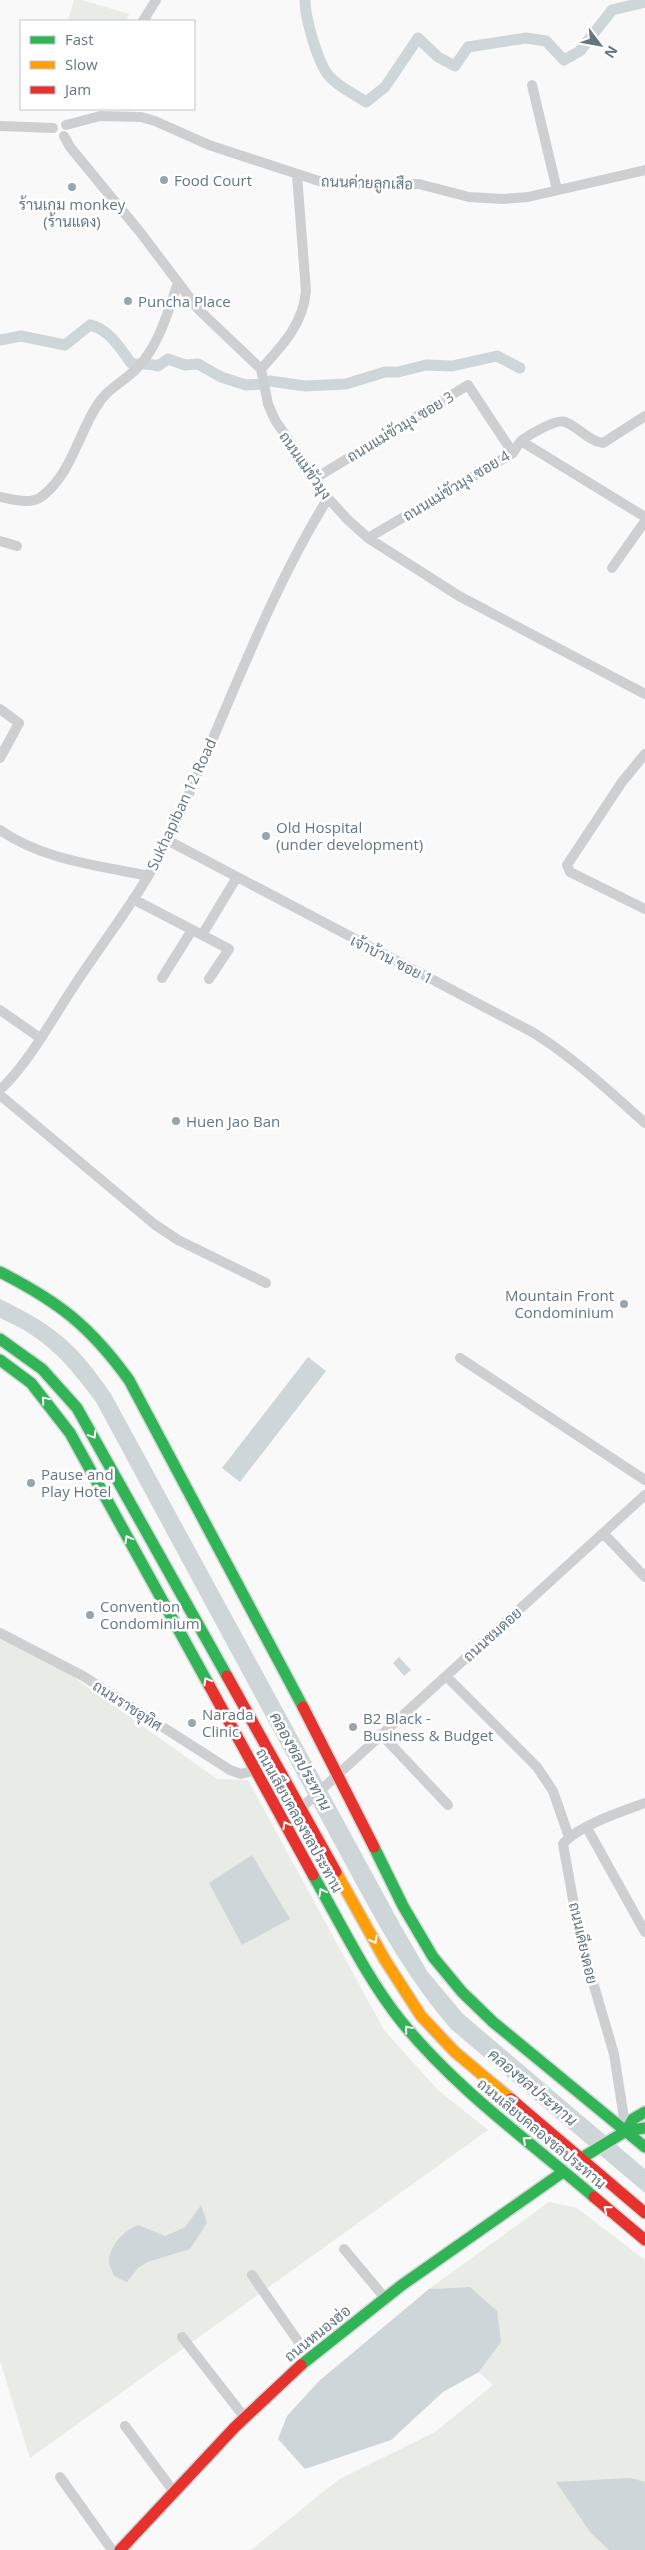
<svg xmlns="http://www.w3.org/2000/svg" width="645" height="2550" font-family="'Open Sans',Sarabun,sans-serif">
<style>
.green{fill:#e8ebe6;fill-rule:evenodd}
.water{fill:#ced6d9}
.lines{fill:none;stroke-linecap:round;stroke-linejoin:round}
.canal{stroke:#ced6d9;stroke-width:11}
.fast-casing{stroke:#d5d6d7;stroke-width:14}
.slow-casing{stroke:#d5d6d7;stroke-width:14}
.jam-casing{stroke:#d5d6d7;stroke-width:14}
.street{stroke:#cecfd0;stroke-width:10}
.fast{stroke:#30b455;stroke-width:11}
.slow{stroke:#ff9f0a;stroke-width:11}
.jam{stroke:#e5322d;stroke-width:11}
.oneway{stroke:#fff}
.poi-dot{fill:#99a4ac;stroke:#fff;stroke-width:2}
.labels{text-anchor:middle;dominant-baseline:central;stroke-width:5;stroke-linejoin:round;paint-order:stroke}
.poi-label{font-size:15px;fill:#657683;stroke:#fff;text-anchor:start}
.street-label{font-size:15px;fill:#657683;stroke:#fff}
.water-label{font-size:16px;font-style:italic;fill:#60757c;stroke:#fff}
</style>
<rect width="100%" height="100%" fill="#f9f9f9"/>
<path class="green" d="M74,0H82L129,14L126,21H68Z
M0,1639L72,1676L217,1779L248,1780L384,2030L437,2089L488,2130L30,2458L0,2361ZM201,2205L190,2249L148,2262L138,2268L152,2232L164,2236L185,2227Z
M549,2202L577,2208L645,2260V2550H251L338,2480L435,2432L493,2385L479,2372L501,2342L470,2287L429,2289Z"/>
<path class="water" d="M0,1299C56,1326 76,1343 111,1394L401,1926L427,1971L463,2014L645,2169V2193L451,2029C410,1981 384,1935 354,1880L96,1402C66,1362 47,1339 0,1318Z
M308,1357L326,1371L240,1482L222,1468Z
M399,1657L411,1670L404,1676L393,1663Z
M252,1855L290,1919L242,1945L209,1883Z
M201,2205L207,2223L190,2249L148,2262L138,2268L127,2282L114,2276C113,2272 109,2266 109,2261C110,2244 124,2231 138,2225L165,2236L185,2227Z
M470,2287L497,2311L501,2342L479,2372L443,2392L391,2440L305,2469L278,2439L287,2416L319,2381L429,2289Z
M630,2478L645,2482V2550H609L590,2532L556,2482Z"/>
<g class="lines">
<path class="canal" d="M305,0C305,17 318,65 330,77C339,87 354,94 366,102L385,87L418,38L438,57L455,66L468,47L526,38L546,41L564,60L580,51L612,10L645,2
M0,340L21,336L65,345L90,325C109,329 120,348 131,363C140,365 148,363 158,366L168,359L185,365L198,364L221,377L246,385L262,384
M270,381L305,386L346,384L385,372H398L426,365L452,366L497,356L520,368"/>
<g class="fast-casing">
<path id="fast" d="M0,1272C59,1302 90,1326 129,1380L303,1707
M0,1339L42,1369L77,1408L227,1676
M0,1360L31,1383L70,1433L209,1685
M374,1847L403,1906L433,1957L462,1992L493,2022L645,2147
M313,1875C341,1924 366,1977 401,2021C456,2089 529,2141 594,2197
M626,2131L645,2128
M580,2159L626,2131L633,2119L645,2112
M301,2365L402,2285L563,2172"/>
</g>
<g class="slow-casing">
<path id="slow" d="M336,1872L385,1960L421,2016L455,2052L511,2099"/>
</g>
<g class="jam-casing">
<path id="jam" d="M227,1676L336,1872
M209,1685L313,1875
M303,1707L374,1847
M511,2099L645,2213
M594,2197L645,2240
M120,2550L235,2427L301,2365"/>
</g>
<path class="street" d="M143,21L156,0
M532,85L557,190
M66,125L100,116L141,117L155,121L209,145L322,182L344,184H419L469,197L503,199L528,197L645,170
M0,126L53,128
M64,136L70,147L140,232L199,310L261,369L268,404L275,420L328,498L347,519L368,538L459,596L645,694
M261,369C283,345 303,324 306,291L297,175
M521,441L645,517
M314,479L468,385L513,453
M0,497C12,499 30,505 41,497C70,476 78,436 96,407C108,387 123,383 137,368C159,346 168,311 178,283
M368,538L513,453C516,449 518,443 522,440C529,435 557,418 565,422C579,427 588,441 603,443L645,416
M0,541L17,546
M612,568L645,521
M0,709L19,723L0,758
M645,754L622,782L567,865L570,872L645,909
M0,830C43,860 98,865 148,876
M167,840L534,1033C575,1059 609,1091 645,1123
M133,899L229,949L209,979
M202,935L237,877
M162,978L192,930
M0,1010L40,1038
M0,1090C31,1060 52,1019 76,983C107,936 143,891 168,840C222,726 262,605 328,498
M0,1095L154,1224L178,1240L266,1283
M460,1358L645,1480
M603,1533L645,1577
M0,1633L83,1676L230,1770L241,1774L255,1770
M446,1676L537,1767L553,1791L569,1837
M381,1734L448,1805
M301,1808L645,1495
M587,1828L645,1932
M626,2131L614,2054L580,1938L563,1844C577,1826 623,1811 645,1803
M344,2249L385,2298
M252,2275L309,2357
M182,2337L245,2418
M125,2426L174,2492
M60,2477L112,2550"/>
<use href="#fast" class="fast"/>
<use href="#slow" class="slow"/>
<use href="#jam" class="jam"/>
</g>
<defs><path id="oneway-chevron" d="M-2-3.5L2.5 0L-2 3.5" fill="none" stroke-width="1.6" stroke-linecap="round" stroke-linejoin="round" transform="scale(1.25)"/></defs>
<g class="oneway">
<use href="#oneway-chevron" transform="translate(45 1400) rotate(-130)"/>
<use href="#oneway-chevron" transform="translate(93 1435) rotate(59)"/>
<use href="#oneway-chevron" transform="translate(128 1539) rotate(-119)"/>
<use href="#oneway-chevron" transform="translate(207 1681) rotate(-119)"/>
<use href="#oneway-chevron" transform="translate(286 1825) rotate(-119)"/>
<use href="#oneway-chevron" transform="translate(322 1892) rotate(-119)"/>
<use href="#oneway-chevron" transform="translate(374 1940) rotate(61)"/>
<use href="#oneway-chevron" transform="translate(408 2029) rotate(-130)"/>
<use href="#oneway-chevron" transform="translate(526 2140) rotate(-139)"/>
<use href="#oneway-chevron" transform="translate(607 2209) rotate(-141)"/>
</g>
<g class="poi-dot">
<circle cx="164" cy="180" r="5"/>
<circle cx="72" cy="187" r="5"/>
<circle cx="128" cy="301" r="5"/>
<circle cx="266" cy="836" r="5"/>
<circle cx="176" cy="1121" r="5"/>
<circle cx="624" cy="1304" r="5"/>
<circle cx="31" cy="1483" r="5"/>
<circle cx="90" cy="1615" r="5"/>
<circle cx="192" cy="1723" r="5"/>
<circle cx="353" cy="1727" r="5"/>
</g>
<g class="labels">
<g class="poi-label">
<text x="174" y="180">Food Court</text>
<text x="72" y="204" text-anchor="middle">ร้านเกม monkey<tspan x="72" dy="17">(ร้านแดง)</tspan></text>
<text x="138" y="301">Puncha Place</text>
<text x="276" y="827">Old Hospital<tspan x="276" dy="17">(under development)</tspan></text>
<text x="186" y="1121">Huen Jao Ban</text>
<text x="614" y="1295" text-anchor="end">Mountain Front<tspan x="614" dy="17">Condominium</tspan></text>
<text x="41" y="1474">Pause and<tspan x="41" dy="17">Play Hotel</tspan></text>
<text x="100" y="1606">Convention<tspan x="100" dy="17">Condominium</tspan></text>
<text x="202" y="1714">Narada<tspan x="202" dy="17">Clinic</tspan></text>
<text x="363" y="1718">B2 Black -<tspan x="363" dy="17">Business &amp; Budget</tspan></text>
</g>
<g class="street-label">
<text transform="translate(367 182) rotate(2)">ถนนค่ายลูกเสือ</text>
<text transform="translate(400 426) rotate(-31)">ถนนแม่ขัวมุง ซอย 3</text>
<text transform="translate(306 465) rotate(55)">ถนนแม่ขัวมุง</text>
<text transform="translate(456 485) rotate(-31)">ถนนแม่ขัวมุง ซอย 4</text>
<text transform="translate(181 804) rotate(-65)">Sukhapiban 12 Road</text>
<text transform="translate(392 959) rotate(27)">เจ้าบ้าน ซอย 1</text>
<text transform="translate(492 1634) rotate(-42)">ถนนชมดอย</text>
<text transform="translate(128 1705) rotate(33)">ถนนราชอุทิศ</text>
<text transform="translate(300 1820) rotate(61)">ถนนเลียบคลองชลประทาน</text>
<text transform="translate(584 1943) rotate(77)">ถนนเคียงดอย</text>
<text transform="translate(542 2133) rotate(40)">ถนนเลียบคลองชลประทาน</text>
<text transform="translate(317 2333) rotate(-39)">ถนนหนองฮ่อ</text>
</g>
<g class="water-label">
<text transform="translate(301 1761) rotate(61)">คลองชลประทาน</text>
<text transform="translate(533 2087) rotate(40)">คลองชลประทาน</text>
</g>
</g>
<rect x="20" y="20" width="175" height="90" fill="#ffffff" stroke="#c1c8cd"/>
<rect x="30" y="36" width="25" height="8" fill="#30b455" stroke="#c1c8cd"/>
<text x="65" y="45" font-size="15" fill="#657683">Fast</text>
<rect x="30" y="61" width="25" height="8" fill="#ff9f0a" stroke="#c1c8cd"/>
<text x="65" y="70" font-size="15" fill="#657683">Slow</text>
<rect x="30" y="86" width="25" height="8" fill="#e5322d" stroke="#c1c8cd"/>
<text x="65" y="95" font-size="15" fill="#657683">Jam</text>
<g transform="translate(600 45) rotate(122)" stroke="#ffffff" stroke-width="4" paint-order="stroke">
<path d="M0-4L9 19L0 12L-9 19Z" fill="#657683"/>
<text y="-8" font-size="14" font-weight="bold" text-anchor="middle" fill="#657683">N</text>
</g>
</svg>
